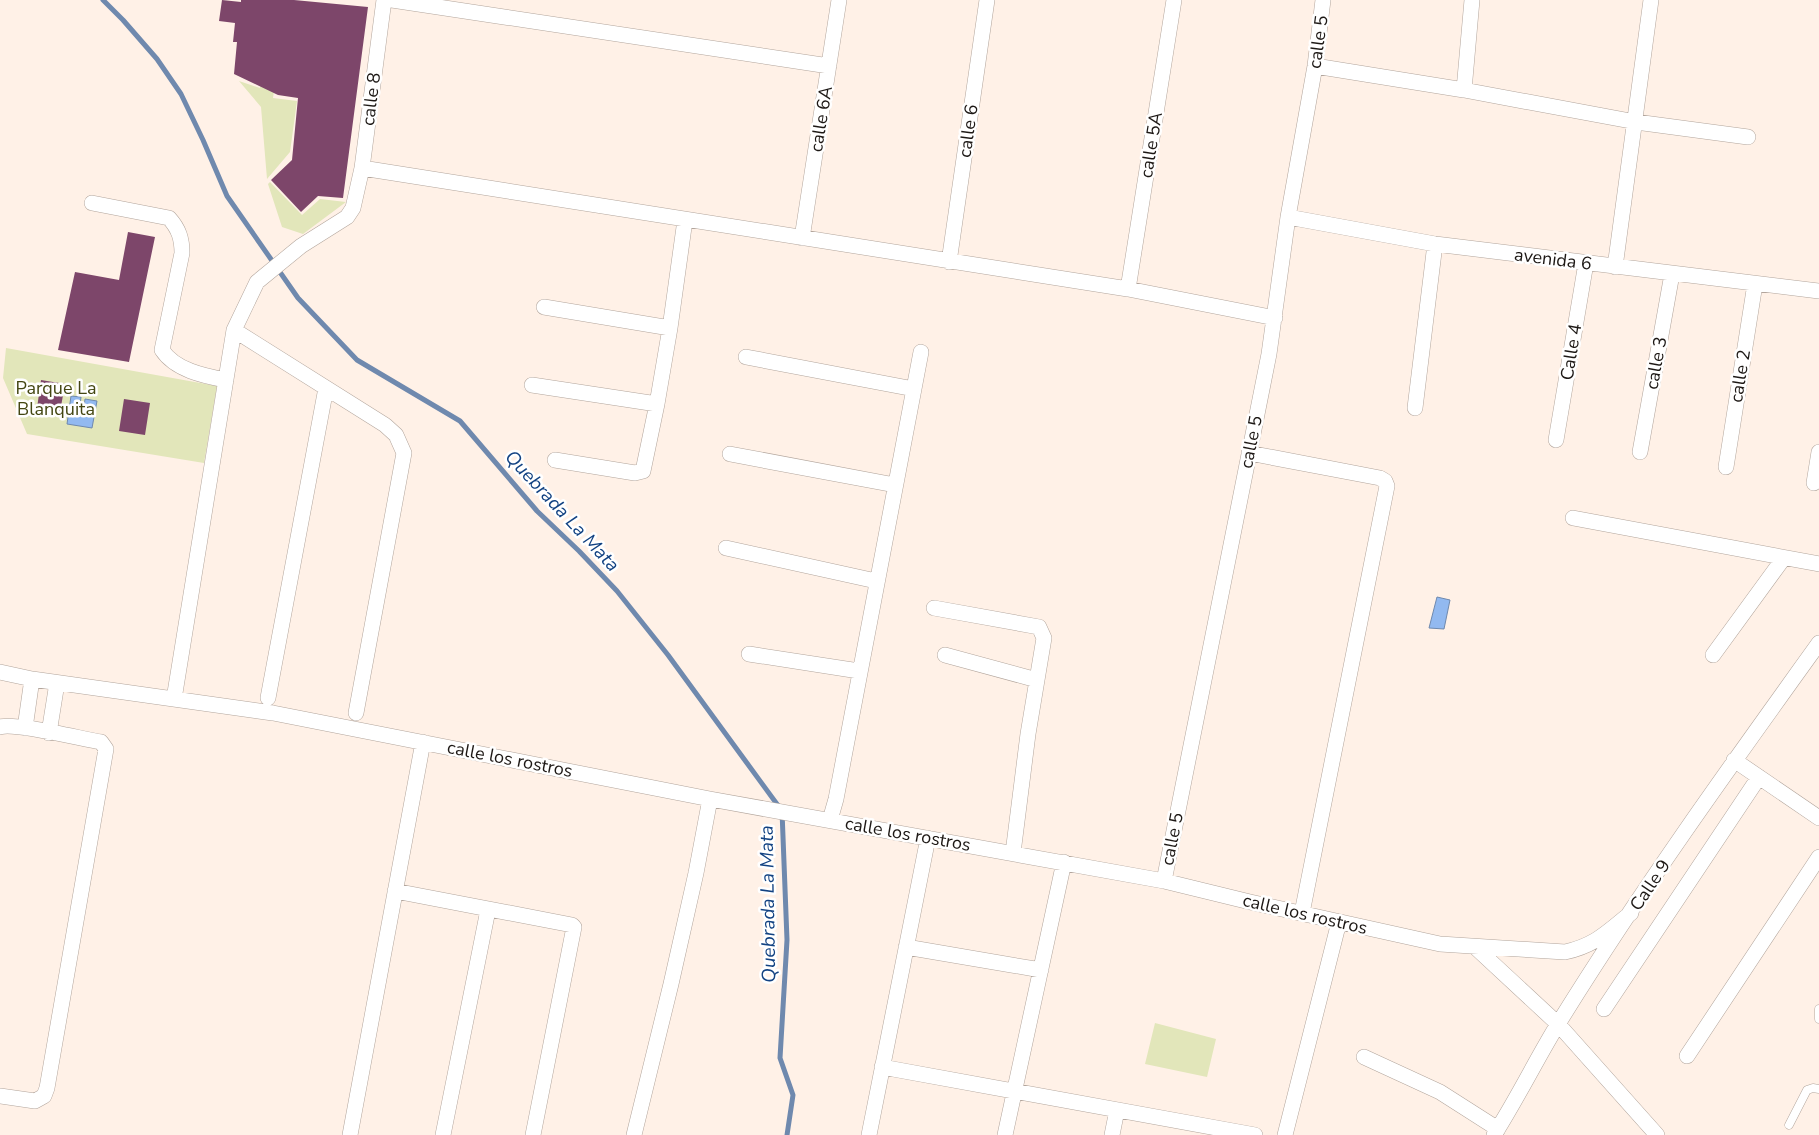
<svg xmlns="http://www.w3.org/2000/svg" width="1819" height="1135" font-family="'Nunito Sans',sans-serif">
<style>
.green{fill:#e2e6ba}
.water{fill:#92b9f0;stroke:#6f89ae}
.lines{fill:none;stroke-linecap:round;stroke-linejoin:round}
.stream{stroke:#6f89ae;stroke-width:5}
.building{fill:#7d466a}
.lane-casing{stroke:#b2a59c;stroke-width:9}
.street-casing{stroke:#b2a59c;stroke-width:16}
.lane{stroke:#fff;stroke-width:8}
.street{stroke:#fff;stroke-width:15}
.labels{text-anchor:middle;dominant-baseline:central;stroke-width:5;stroke-linejoin:round;paint-order:stroke}
.street-label{font-size:18px;fill:#1d1815;stroke:#fff}
.park-label{font-size:18px;fill:#434612;stroke:#fff}
.water-label{font-size:19px;font-style:italic;fill:#124282;stroke:#fff}
</style>
<rect width="100%" height="100%" fill="#fff1e7"/>
<path class="green" d="M265,54L279,56L273,98L297,101L290,152L267,179L261,107L239,81L260,88Z
M270,182L302,215L320,199L346,202L303,234L282,227L268,184Z
M6,348L217,386L204,463L27,434L3,378Z
M1155,1023L1216,1039L1207,1077L1145,1064Z"/>
<path class="water" d="M71,396L81,397L79,413L83,414L85,399L97,401L92,428L67,424Z
M1437,597L1450,600L1444,629L1429,628Z"/>
<g class="lines">
<path class="stream" d="M103,0L123,20L157,59L181,94L203,140L227,196L298,298L357,360L460,421L537,511L579,551L617,591L668,655L782,811L787,940L780,1058L793,1095L787,1135"/>
</g>
<path class="building" d="M222,0L241,2V0H294L368,7L343,198L318,196L301,212L271,180L292,160L298,98L278,95L234,74L237,42H233L235,23L219,21Z
M128,232L155,237L129,362L58,350L75,272L119,280Z
M41,380L65,384L60,412L37,408Z
M124,399L150,403L145,435L119,431Z"/>
<g class="lines">
<g class="lane-casing">
<path id="lane" d="M1819,1009V1019
M1789,1125L1807,1090L1813,1088L1819,1089"/>
</g>
<g class="street-casing">
<path id="street" d="M392,0L829,66
M1315,66L1464,90L1636,122L1748,137
M1464,90L1472,0
M362,168L1128,289L1275,318
M92,203L169,218C179,229 182,239 182,253L162,350C175,370 204,376 226,380
M1288,217L1435,244L1819,291
M802,238L839,0
M949,262L987,0
M1615,267L1651,0
M1128,289L1174,0
M544,307L670,328
M234,330L385,425L396,435L404,453L356,713
M746,357L914,389
M532,385L657,404
M1415,408L1435,244
M1556,440L1586,263
M1640,452L1672,274
M1249,453L1380,478L1385,481L1387,486L1302,913
M730,454L895,485
M555,460L635,473L643,471L657,404L670,328L685,220
M1726,467L1755,284
M1814,483L1819,452
M1573,518L1819,564
M726,548L876,581
M934,608L1039,627L1044,638L1028,734L1013,853
M749,654L859,671
M945,655L1037,680
M1713,655L1783,559
M0,672L32,679L273,713L710,799L1164,881L1250,902L1440,944L1565,952C1596,945 1607,932 1631,913
M268,698L326,388
M174,699L234,330L257,282L301,246L347,217L353,208L362,168L384,0
M0,727C14,722 82,739 101,742L106,749L47,1088L44,1096L35,1101L0,1096
M25,728L32,679
M49,733L57,683
M1734,760L1819,818
M830,820L836,799L921,352
M1164,881L1269,354L1288,217L1315,66L1323,0
M395,891L572,925L574,927L533,1135
M906,947L1041,970
M1475,947L1558,1024L1657,1135
M1604,1009L1759,777
M1687,1056L1819,857
M1364,1057L1440,1092L1498,1129
M882,1067L1255,1135
M350,1135L423,742
M443,1135L488,910
M634,1135L671,984L696,873L710,799
M869,1135L928,838
M1005,1135L1064,862
M1112,1135L1117,1110
M1285,1135L1339,922
M1494,1135C1517,1099 1536,1060 1558,1024C1639,893 1729,768 1819,643"/>
</g>
<use href="#lane" class="lane"/>
<use href="#street" class="street"/>
</g>
<g class="labels">
<g class="street-label">
<text transform="translate(1318 42) rotate(-82)">calle 5</text>
<text transform="translate(371 99) rotate(-83)">calle 8</text>
<text transform="translate(821 119) rotate(-81)">calle 6A</text>
<text transform="translate(968 131) rotate(-82)">calle 6</text>
<text transform="translate(1151 145) rotate(-81)">calle 5A</text>
<text transform="translate(1553 259) rotate(7)">avenida 6</text>
<text transform="translate(1571 352) rotate(-81)">Calle 4</text>
<text transform="translate(1656 363) rotate(-80)">calle 3</text>
<text transform="translate(1740 376) rotate(-81)">calle 2</text>
<text transform="translate(1251 442) rotate(-79)">calle 5</text>
<text transform="translate(510 759) rotate(11)">calle los rostros</text>
<text transform="translate(908 834) rotate(10)">calle los rostros</text>
<text transform="translate(1172 839) rotate(-79)">calle 5</text>
<text transform="translate(1650 885) rotate(-56)">Calle 9</text>
<text transform="translate(1305 914) rotate(13)">calle los rostros</text>
</g>
<g class="park-label">
<text x="56" y="388">Parque La<tspan x="56" dy="21">Blanquita</tspan></text>
</g>
<g class="water-label">
<text transform="translate(562 511) rotate(47)">Quebrada La Mata</text>
<text transform="translate(768 904) rotate(-91)">Quebrada La Mata</text>
</g>
</g>
</svg>
